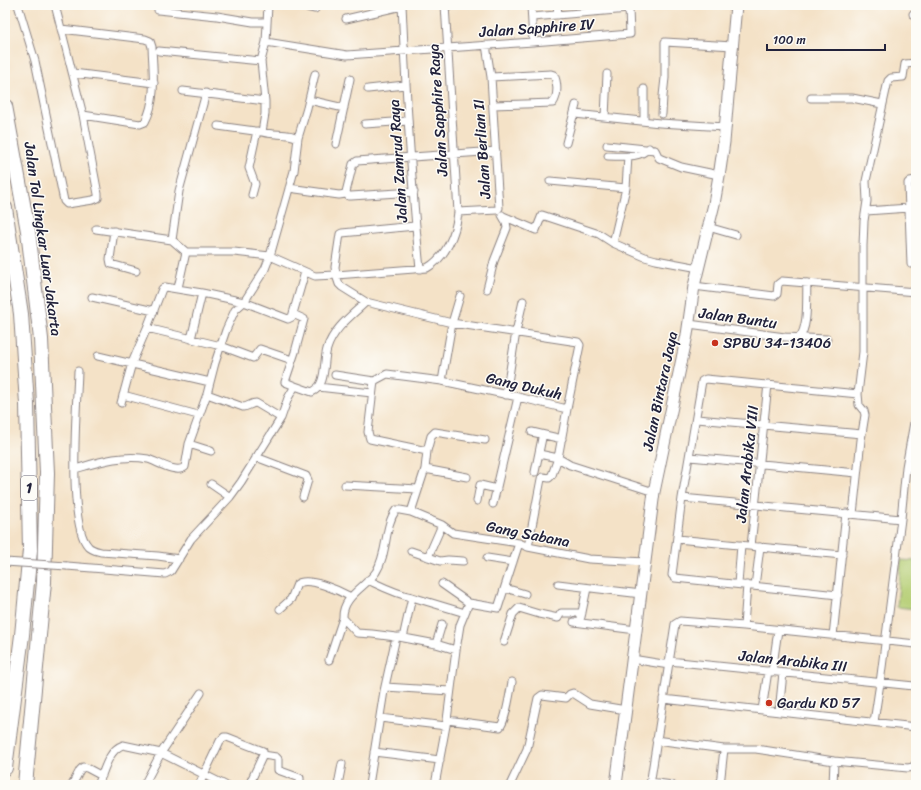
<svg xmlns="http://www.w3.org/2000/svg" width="921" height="790" font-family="Sriracha,sans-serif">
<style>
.green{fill:#b4cd72;stroke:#6b7856}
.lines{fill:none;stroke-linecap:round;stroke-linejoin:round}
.street-casing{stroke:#8b8281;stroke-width:9}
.secondary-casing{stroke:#8b8281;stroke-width:13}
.highway-casing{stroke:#8b8281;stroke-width:16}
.street{stroke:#fff;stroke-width:7}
.secondary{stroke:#fff;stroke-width:11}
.highway{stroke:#fff;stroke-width:14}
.street-bridge-casing{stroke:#8b8281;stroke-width:9;stroke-linecap:butt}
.street-bridge{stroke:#fff;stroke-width:7}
.poi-dot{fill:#c8321e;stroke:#fdfcf7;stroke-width:1.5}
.labels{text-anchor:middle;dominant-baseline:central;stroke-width:3;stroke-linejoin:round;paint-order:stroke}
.shield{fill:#fdfcf7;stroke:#646373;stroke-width:1}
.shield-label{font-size:14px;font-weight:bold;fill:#22223b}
.street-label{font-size:15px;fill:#22223b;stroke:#fdfcf7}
.poi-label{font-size:15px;fill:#22223b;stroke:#fdfcf7;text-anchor:start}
</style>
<rect width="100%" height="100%" fill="#fdfcf7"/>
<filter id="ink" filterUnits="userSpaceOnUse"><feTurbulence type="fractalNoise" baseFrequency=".025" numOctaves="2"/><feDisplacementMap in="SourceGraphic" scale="8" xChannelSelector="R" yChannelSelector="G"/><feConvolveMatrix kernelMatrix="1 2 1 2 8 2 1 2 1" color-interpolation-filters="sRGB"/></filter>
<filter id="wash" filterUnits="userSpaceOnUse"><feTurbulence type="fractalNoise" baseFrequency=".012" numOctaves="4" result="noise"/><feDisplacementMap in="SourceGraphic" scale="16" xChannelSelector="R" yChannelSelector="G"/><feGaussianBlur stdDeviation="0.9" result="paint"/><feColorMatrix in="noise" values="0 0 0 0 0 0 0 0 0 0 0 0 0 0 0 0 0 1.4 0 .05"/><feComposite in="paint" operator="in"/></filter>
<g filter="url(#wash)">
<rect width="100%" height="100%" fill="#f4e2c7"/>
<path class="green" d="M901,560L916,561V609L897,607Z"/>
</g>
<g filter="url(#ink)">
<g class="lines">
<g class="street-casing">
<path id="street" d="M18,5L35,61L64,201L67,204L93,200L98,198V194L83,115L55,5
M297,5L315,9
M402,5C406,93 411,181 420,269
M531,5L533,42
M557,5L558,15
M445,6L458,5
M158,10L217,16L253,22H267
M913,14H916
M346,19L402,6
M61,29L145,39L150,41L152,47C153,72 157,99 145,122L140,124L83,115
M266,42L347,55L533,42L630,34L629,9L532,17
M159,51L261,61
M73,73L154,83
M491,77L551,74L554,75C558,83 558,96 553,103L493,105
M368,89L405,85
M644,89V121
M183,91L265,101
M811,98H852L882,104
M309,100L344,108
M575,114L660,123L725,127
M662,114L663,96L665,78V42L733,46
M605,117L607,74
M365,124L408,121
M218,126L262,132
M298,138L307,108L315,74
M566,143L576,105
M336,144L350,79
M607,145L655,150L659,158L681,167L719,175
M608,156C622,156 639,159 649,148
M550,181L626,188
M289,188L339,195L346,194
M414,192L351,196H348L346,192L353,164L357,161L496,151
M252,195L255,184L249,168L257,131
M866,211L909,208
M458,212L497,210L499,208L491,77L486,45
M503,216L536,230L542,215L599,234L613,243L645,257L656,260L699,268
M415,226L342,233L340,234L335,267L336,275L427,268C446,257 456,234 458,212L445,5
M708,227L736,235
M96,229L172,240
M114,231L110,259L111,264L136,271
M613,243L626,188L628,156
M186,252L172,240L179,191L206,93
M911,264L908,183L910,181L916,180
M694,286L774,296L777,294L778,284L782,281L916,292
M178,288L186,252H234L270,256L315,276L336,275L339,284L342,287L366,302L452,323L578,342L580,345L567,409
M487,289L494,261L507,228L506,222L502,215
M92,297L154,311
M293,314L304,319L295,352L285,382L295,386
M689,324L785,337L827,339
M147,328L162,289L165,287L202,293L244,302L288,319L292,317L305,272
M799,338C809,327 806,298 807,283
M191,339L202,293
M98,356L210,382
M78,371C77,404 67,524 88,546C91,550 97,551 101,552L158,556L179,559
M335,375L374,381
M374,381L387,374L442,381L518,397L567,409L558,458L570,465L654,492
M374,381L368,432L370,439L427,451L425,469L411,512
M442,381L452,323L460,296
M318,387L372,393
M207,394L243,407C248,407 251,403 256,403L281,418
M123,395L198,415
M506,395L516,332L523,301
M121,403L132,363L147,328L221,346L253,358L260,349L292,360
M697,419L862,434
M532,432L562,439
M189,444L211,451
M427,451L431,436L435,432L485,440
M256,457L306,476L308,480L303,497
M690,457L857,473
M906,467L916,468
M75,469C99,462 123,454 148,459C158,462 176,474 185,467L189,444L207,394L215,363L226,330L235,310L244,302L265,269L270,256L294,171L298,138C288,132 274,136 262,132L265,114V101L261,61L266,42L268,5
M425,469L467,477
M535,472L542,438
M211,484L230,497
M345,485L418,489
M682,498L901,519
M477,501L480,485L497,489
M493,504L518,397
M853,514L861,440L865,415L864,411L859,405L858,394L863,352V246L864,221L867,201L866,181L888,81L891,78L903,77L905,64L916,63
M677,539L842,555
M751,546L768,384
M528,547L541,479L543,477L549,478L552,475L558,458L539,454
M411,551L440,561L448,560L463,561
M428,557L442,525
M487,558L513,562
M67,566L165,574L171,571L191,539L230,497L241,482L281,418L288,398L295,386L312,392C327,386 323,362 327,349C333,329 351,316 366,302
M368,580C383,587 396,594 412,597L403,638
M442,584L469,603L498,608L519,543
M558,584L641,594
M738,584L741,545
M755,586L760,547
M505,588L525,594
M838,595L675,578L672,575L682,498L702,381L706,379L858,394
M412,597L465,613
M280,609L291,599L297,584C308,576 340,591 351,597
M581,617L587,588
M574,622L636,630
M744,626L747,585
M833,636L846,513
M399,637L436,644L456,650
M504,642L513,614L519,608L539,614L558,618L561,613H582
M436,644L442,624
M632,659L669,665
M329,660L343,618
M669,661L914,686
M772,672L778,630
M385,687L450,691
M663,699L916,727
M762,710L768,671
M779,712L783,673
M380,718L446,726
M447,720L500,727C506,721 510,692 512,682
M874,722L880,683L901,519L906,467L916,411
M656,740L724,749H756L834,761L908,768L913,767L916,763
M374,752L440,760
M263,755L276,757L278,759V770L300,778V785
M650,782L672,785
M72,785L80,770L83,767L87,768L102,776
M98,785C104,772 108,750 123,745L161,753L225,785
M144,785L161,753L201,693
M199,785L220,741L224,737H227L263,751V755L249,785
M338,785L342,764
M369,785L384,691L396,637L372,634L357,633L343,618C342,596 366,587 376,572C388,553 384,526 396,510H400L411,512L442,525L453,533L519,543L528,547L589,559L645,562
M435,785L447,720L456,650L460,625L469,603
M510,785L527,749L538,698L542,695L566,698L570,694L573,693L590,704L626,710
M650,785L675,624L680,621L744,626L916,644
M720,785L724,749
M833,785L834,761"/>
</g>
<g class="secondary-casing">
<path id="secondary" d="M616,785L654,492L687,335L694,286L714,204L720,170L724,142L736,5"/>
</g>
<g class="highway-casing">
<path id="highway" d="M5,106L28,231L41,339L47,473L44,582L25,785
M5,208L21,314L27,404L30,550L22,635L5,768"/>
</g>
<use href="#street" class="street"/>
<use href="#secondary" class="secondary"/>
<use href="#highway" class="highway"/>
<g class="street-bridge-casing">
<path id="street-bridge" d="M5,562L67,566"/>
</g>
<use href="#street-bridge" class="street-bridge"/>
</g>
</g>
<g class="poi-dot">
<circle cx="715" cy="343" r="4"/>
<circle cx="769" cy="703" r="4"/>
</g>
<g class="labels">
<rect class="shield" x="21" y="476" width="16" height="24" rx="3"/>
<g class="shield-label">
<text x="29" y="488">1</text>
</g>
<g class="street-label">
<text transform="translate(537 28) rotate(-4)">Jalan Sapphire IV</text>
<text transform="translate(438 110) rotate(-94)">Jalan Sapphire Raya</text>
<text transform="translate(482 149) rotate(-94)">Jalan Berlian II</text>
<text transform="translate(398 161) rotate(-94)">Jalan Zamrud Raya</text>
<text transform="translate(43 239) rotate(82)">Jalan Tol Lingkar Luar Jakarta</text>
<text transform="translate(738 318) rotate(8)">Jalan Buntu</text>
<text transform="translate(524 386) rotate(13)">Gang Dukuh</text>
<text transform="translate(660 391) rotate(-78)">Jalan Bintara Jaya</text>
<text transform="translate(747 464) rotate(-84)">Jalan Arabika VIII</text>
<text transform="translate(528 534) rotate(11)">Gang Sabana</text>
<text transform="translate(793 661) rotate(6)">Jalan Arabika III</text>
</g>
<g class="poi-label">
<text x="723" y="343">SPBU 34-13406</text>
<text x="777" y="703">Gardu KD 57</text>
</g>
</g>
<rect width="921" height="790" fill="none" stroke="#fdfcf7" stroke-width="20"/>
<path d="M767 44v6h118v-6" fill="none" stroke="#22223b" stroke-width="2"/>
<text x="773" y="44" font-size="12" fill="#22223b" stroke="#fdfcf7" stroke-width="3" paint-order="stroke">100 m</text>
</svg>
